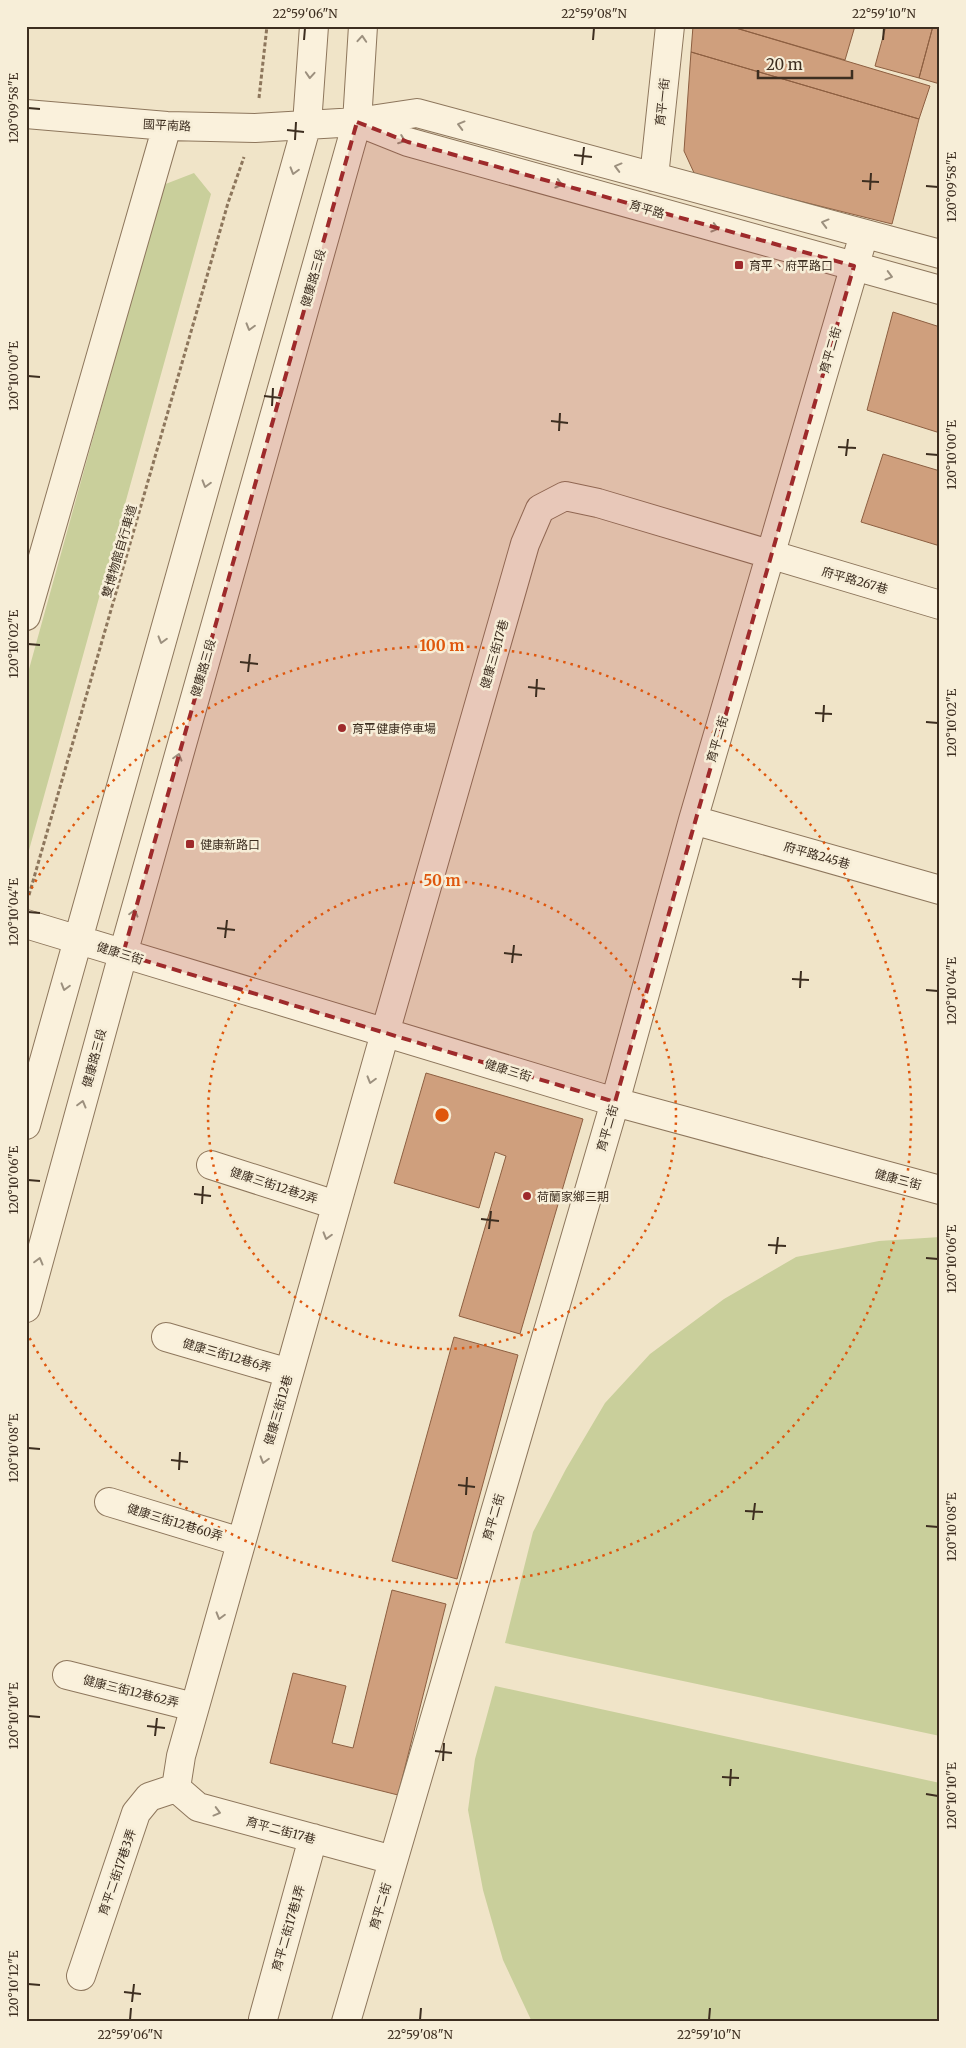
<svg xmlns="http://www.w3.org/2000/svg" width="966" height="2048" font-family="Merriweather,'Noto Sans TC',serif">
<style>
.green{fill:#c9cf9b}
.building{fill:#cf9f7d;stroke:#8d5f41}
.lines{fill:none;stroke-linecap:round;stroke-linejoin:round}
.minor-casing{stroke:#8d765c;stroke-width:30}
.path{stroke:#8d765c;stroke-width:3;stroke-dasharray:4 2.5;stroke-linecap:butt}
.minor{stroke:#faf1dc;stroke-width:28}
.oneway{stroke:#9c907e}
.marked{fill:#9e2a2b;fill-opacity:0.2;stroke:#9e2a2b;stroke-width:4;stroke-dasharray:10 6;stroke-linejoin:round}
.ticks{fill:none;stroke:#3d2e20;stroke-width:2}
.ring{fill:none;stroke:#df570d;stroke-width:2.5;stroke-dasharray:2.5 5}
.poi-dot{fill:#9e2a2b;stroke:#f7eed8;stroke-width:2}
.labels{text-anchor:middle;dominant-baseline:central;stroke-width:5;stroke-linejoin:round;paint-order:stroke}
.street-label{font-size:12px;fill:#3d2e20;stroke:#f7eed8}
.poi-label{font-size:12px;fill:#3d2e20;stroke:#f7eed8;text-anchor:start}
.centre{fill:#df570d;stroke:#f7eed8;stroke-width:2.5}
.ring-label{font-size:15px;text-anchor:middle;font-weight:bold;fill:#df570d;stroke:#f7eed8;stroke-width:5;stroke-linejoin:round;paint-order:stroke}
.neatline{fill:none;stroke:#3d2e20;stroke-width:2}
.ticks-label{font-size:12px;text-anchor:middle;fill:#3d2e20}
</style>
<rect width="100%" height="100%" fill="#f0e4c8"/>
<path class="green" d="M194,173L211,194L26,861V680L163,185Z
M940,1237V1736L505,1643L533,1532L566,1469L605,1403L650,1354L724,1299L796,1257L879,1241Z
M495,1686L940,1783V2022H532L503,1960L483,1890L468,1810L475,1759Z"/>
<path class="building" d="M693,26H729L930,86L919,119L691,52Z
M729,26H855L845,60Z
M886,26H933L919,78L875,66Z
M933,26H940V84L919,78Z
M691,52L919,119L892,224L695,175L684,151Z
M893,312L940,327V433L867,410Z
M883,454L940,471V546L861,522Z
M426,1073L583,1119L520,1334L459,1316L506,1156L495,1152L479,1208L394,1183Z
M454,1337L518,1355L457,1579L392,1561Z
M392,1590L446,1604L398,1795L270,1763L293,1673L346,1686L332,1743L353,1748Z"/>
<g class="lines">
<g class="minor-casing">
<path id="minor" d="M26,114L167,126L255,128L357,122L417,113L940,254
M358,122L408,142L940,290
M654,177L670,26
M26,616L167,126
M693,820L940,890
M26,924L615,1102L940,1190
M26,1125L307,124L314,26
M211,1165L336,1205
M26,1308L123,954L357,122L363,26
M166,1337L289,1373
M109,1502L241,1542
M67,1675L194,1707
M176,1788L181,1756L385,1033L525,544L540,509L565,496L598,503L940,605
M176,1788L198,1807L393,1860
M81,1976L136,1813L149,1797L176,1788
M263,2019L313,1838
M346,2022L615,1102L693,820L864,234"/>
</g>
<path class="path" d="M259,98L267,26
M29,895L228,203L244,157"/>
<use href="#minor" class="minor"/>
</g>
<defs><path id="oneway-chevron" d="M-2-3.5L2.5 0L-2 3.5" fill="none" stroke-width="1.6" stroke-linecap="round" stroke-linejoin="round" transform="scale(1.25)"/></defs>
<g class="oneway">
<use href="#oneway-chevron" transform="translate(362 39) rotate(-86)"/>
<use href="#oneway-chevron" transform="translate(310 75) rotate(94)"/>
<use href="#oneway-chevron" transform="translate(461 125) rotate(-165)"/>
<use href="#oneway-chevron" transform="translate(402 140) rotate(21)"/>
<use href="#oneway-chevron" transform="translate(618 167) rotate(-165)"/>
<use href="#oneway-chevron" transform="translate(294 171) rotate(106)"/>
<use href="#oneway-chevron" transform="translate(559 184) rotate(16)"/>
<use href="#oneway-chevron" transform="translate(825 223) rotate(-165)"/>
<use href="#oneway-chevron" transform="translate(715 228) rotate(16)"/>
<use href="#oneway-chevron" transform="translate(889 276) rotate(15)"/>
<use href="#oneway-chevron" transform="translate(250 327) rotate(106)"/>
<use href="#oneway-chevron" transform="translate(206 484) rotate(106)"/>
<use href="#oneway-chevron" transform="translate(162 640) rotate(106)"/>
<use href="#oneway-chevron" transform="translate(178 757) rotate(-74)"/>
<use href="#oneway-chevron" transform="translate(134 913) rotate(-74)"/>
<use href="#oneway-chevron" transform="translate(65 987) rotate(106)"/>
<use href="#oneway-chevron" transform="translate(371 1080) rotate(106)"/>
<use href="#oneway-chevron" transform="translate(82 1104) rotate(-75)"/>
<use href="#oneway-chevron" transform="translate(327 1236) rotate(106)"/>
<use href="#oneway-chevron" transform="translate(39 1261) rotate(-75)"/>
<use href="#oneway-chevron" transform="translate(264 1460) rotate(106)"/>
<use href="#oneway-chevron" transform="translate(220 1616) rotate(106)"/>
<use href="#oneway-chevron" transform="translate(217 1812) rotate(15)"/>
</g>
<path class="marked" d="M357,122L408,142L854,266L615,1102L123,954Z"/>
<path class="ticks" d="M304,40L305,28M593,40L594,28M883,40L884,28M28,108L40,109M287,130L304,132M295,140L296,122M574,155L592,157M582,165L584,147M862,181L879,182M926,186L938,187M870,190L871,173M28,376L40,377M264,396L281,398M272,406L273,388M551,421L568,423M559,431L560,413M838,447L856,448M926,454L938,455M846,456L848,439M28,644L40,645M240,662L258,664M248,672L250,654M528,687L545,689M536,697L537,679M815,713L832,714M823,722L824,705M926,722L938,723M28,912L40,913M217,928L235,930M225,938L227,920M504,953L522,955M512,963L514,945M792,979L809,980M800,988L801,971M926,990L938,991M28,1180L40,1181M194,1194L211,1196M202,1204L203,1186M481,1219L499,1221M489,1229L491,1211M768,1245L786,1246M776,1254L778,1237M926,1258L938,1259M28,1448L40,1449M171,1460L188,1462M179,1470L180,1452M458,1485L475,1487M466,1495L467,1477M745,1511L763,1512M753,1520L755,1503M926,1526L938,1527M28,1716L40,1717M147,1726L165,1728M155,1736L157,1718M435,1751L452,1753M443,1761L444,1743M722,1777L739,1778M730,1786L731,1769M926,1794L938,1796M28,1984L40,1985M124,1992L141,1994M132,2002L134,1984M130,2020L131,2008M420,2020L421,2008M709,2020L710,2008"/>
<g class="ring">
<circle cx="442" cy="1115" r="234"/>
<path d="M28 895A469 469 0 1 1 28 1335"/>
</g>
<g class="poi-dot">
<rect x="734" y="260" width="10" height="10" rx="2.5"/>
<circle cx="342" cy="728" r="5"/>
<rect x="185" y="839" width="10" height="10" rx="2.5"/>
<circle cx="527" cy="1196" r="5"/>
</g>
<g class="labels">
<g class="street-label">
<text transform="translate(662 102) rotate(-84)">育平一街</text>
<text transform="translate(167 125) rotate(3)">國平南路</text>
<text transform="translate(647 209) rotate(16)">育平路</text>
<text transform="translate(313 278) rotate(-74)">健康路三段</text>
<text transform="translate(830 350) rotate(-74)">育平二街</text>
<text transform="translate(119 551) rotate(-74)">雙博物館自行車道</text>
<text transform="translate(855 580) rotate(16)">府平路267巷</text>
<text transform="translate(494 654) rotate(-74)">健康三街17巷</text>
<text transform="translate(203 668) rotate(-74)">健康路三段</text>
<text transform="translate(717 739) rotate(-74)">育平二街</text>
<text transform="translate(817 855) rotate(16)">府平路245巷</text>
<text transform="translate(120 953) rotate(17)">健康三街</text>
<text transform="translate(94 1058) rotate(-75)">健康路三段</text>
<text transform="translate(508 1070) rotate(17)">健康三街</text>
<text transform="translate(607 1128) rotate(-74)">育平二街</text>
<text transform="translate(898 1179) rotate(15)">健康三街</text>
<text transform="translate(274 1185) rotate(18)">健康三街12巷2弄</text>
<text transform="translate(227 1355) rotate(16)">健康三街12巷6弄</text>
<text transform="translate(278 1410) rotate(-74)">健康三街12巷</text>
<text transform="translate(493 1517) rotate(-74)">育平二街</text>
<text transform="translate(175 1522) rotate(17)">健康三街12巷60弄</text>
<text transform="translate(131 1691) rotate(14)">健康三街12巷62弄</text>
<text transform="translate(281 1830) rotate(15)">育平二街17巷</text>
<text transform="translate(117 1872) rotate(-71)">育平二街17巷3弄</text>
<text transform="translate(380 1906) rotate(-74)">育平二街</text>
<text transform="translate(288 1928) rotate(-74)">育平二街17巷1弄</text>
</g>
<g class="poi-label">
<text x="749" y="265">育平、府平路口</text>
<text x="352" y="728">育平健康停車場</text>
<text x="200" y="844">健康新路口</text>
<text x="537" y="1196">荷蘭家鄉三期</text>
</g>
</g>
<circle cx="442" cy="1115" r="8" class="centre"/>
<g class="ring-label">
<text x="442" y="651">100 m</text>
<text x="442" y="886">50 m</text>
</g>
<rect width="966" height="2048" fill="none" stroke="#f7eed8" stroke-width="55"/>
<path d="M758 70v8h94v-8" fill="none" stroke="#3d2e20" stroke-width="2.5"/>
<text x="766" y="70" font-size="15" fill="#3d2e20" stroke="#f7eed8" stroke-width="4" paint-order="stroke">20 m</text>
<rect x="28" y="28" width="910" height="1992" class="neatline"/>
<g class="ticks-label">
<text x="305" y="18">22°59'06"N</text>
<text x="594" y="18">22°59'08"N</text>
<text x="884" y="18">22°59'10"N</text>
<text transform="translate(14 108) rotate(-90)" y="4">120°09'58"E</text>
<text transform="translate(952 187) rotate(-90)" y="4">120°09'58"E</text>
<text transform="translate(14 376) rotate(-90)" y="4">120°10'00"E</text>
<text transform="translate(952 455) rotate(-90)" y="4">120°10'00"E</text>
<text transform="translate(14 644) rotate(-90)" y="4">120°10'02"E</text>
<text transform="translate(952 723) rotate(-90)" y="4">120°10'02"E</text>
<text transform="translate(14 912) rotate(-90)" y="4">120°10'04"E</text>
<text transform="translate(952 991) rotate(-90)" y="4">120°10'04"E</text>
<text transform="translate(14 1180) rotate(-90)" y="4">120°10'06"E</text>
<text transform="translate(952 1259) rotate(-90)" y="4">120°10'06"E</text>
<text transform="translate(14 1448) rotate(-90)" y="4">120°10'08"E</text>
<text transform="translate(952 1527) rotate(-90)" y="4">120°10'08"E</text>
<text transform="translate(14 1716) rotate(-90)" y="4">120°10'10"E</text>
<text transform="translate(952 1796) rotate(-90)" y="4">120°10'10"E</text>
<text transform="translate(14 1984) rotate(-90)" y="4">120°10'12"E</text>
<text x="130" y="2039">22°59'06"N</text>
<text x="420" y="2039">22°59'08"N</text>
<text x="709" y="2039">22°59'10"N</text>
</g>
</svg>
